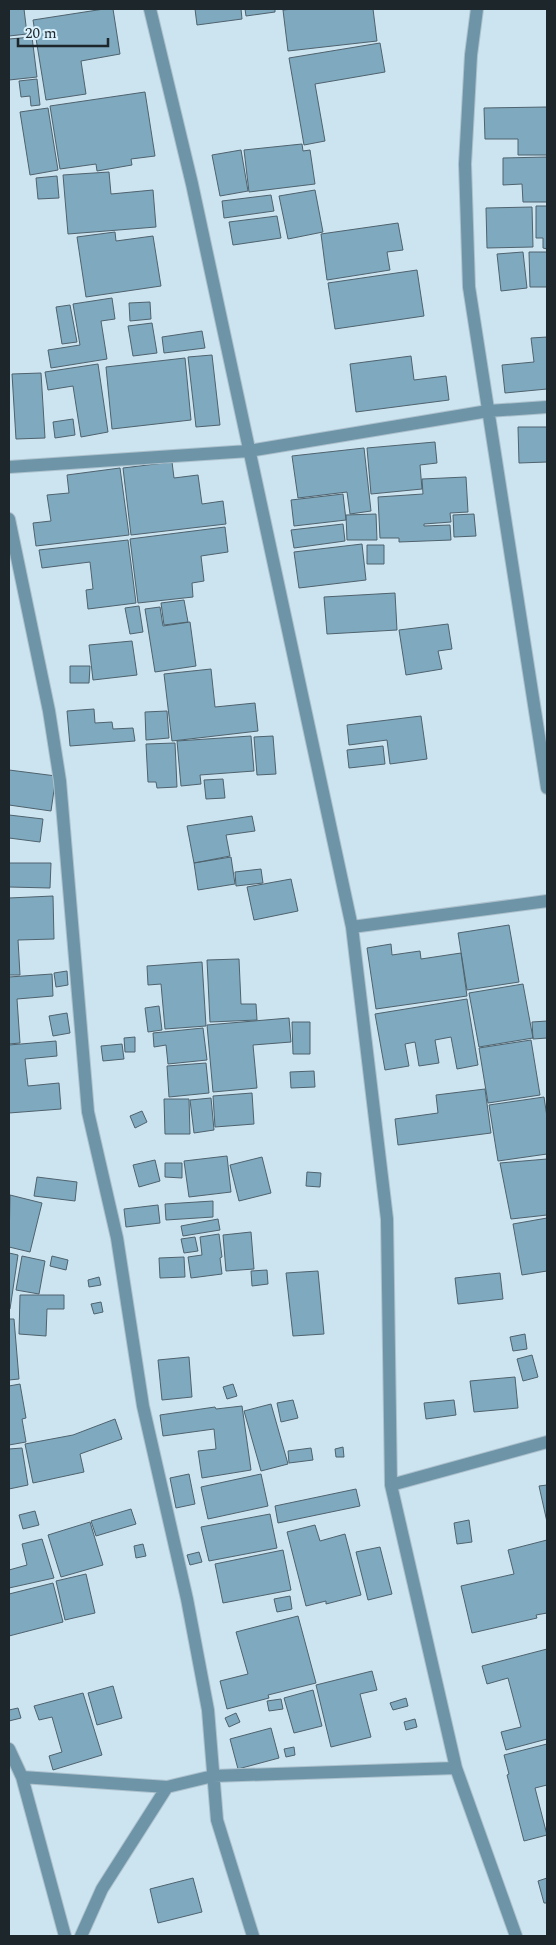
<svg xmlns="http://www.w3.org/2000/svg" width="556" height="1945" font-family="Spectral,serif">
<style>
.building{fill:#7fa9be;stroke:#4e636e}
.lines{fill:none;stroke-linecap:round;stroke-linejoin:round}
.street-casing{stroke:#acc1cc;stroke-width:14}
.street{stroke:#6d94a7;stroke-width:12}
</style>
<rect width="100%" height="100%" fill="#cce3f0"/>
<path class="building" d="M9,9H24L27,34L9,36Z
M104,9H113L120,54L81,61L86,94L46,100L33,20Z
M195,9H241L242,19L197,25Z
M245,9H275V12L246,16Z
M293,9H373L377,41L288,51L283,10Z
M32,37L37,77L9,80V39Z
M380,43L385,72L315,84L325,141L304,145L289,58Z
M37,79L40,105L31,106L30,96L21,97L19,81Z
M145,92L155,156L131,159L132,165L97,171L96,164L60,169L50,106Z
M547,107V155H518V139H485L484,108Z
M48,108L58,170L30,175L20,112Z
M302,144L303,151L310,150L315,184L249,192L244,150Z
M241,150L248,191L220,196L212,155Z
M547,157V202H523L522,184L503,185V158Z
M109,172L111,194L153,190L156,227L68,234L63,175Z
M57,176L59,198L38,199L36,178Z
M315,190L323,232L288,239L279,196Z
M271,195L274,211L224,218L222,201Z
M536,206H547V249L543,248V238H536Z
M532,207L533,247L487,248L486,208Z
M277,216L281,238L233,245L229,222Z
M398,223L403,250L387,252L390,270L327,280L321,234Z
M115,232L116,241L153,236L161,286L86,297L77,237Z
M523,252L527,288L501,291L497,254Z
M529,252H547V287H530Z
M417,270L424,316L335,329L328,283Z
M112,298L115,319L101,321L107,359L51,368L48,350L80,345L73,304Z
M150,302L151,319L130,321L129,303Z
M70,305L77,342L62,344L56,307Z
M152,323L157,353L133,356L128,326Z
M202,331L205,348L164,353L162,337Z
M547,337V389L505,393L502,365L534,362L531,338Z
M212,355L220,425L196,427L188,357Z
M411,356L414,380L446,376L449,400L356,412L350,364Z
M185,358L191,420L112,429L106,367Z
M98,364L108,432L81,437L73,386L48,390L45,372Z
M41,373L45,438L16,439L12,374Z
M73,419L75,435L55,438L53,422Z
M518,427H547V462L519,463Z
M435,442L437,463L420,465L422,489L371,494L367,448Z
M364,448L371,511L350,514L347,492L298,498L292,456Z
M172,462L174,478L198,475L202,504L223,501L226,524L131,535L123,468Z
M120,468L129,535L36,546L33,523L51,521L47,495L69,493L67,475Z
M466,477L468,512L450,513L451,522L424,524V526L450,525L451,540L399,542V538H380L378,497L423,494L422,479Z
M343,494L346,520L294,526L291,500Z
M376,514L377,540H347L346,515Z
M474,514L476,536L454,537L453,515Z
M343,524L345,541L294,548L291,530Z
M225,527L228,552L201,556L204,581L192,583L193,597L138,603L130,539Z
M128,540L136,603L88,609L86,590L93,589L90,562L42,568L39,550Z
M362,544L366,580L299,588L294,552Z
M367,545H384V564H367Z
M395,593L397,630L327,634L324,597Z
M184,600L188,622L164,625L161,603Z
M139,606L143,632L130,634L125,608Z
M160,607L163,626L190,622L196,666L155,672L145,609Z
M448,624L452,649L438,651L442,669L406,675L399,630Z
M132,641L137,675L93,680L89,645Z
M70,666H90L89,683H70Z
M211,669L215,707L255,703L258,731L172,741L164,674Z
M94,709L95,723L112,722L113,729L133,728L135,741L70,746L67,711Z
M167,711L169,738L146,740L145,712Z
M421,716L427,759L390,764L387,740L349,745L347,725Z
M251,736L254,771L200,775L201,784L181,786L177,741Z
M273,736L276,774L257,775L254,737Z
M175,743L177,787L157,788L156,782H148L146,744Z
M383,746L385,764L349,768L347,750Z
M9,770L56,776L51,811L9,805Z
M223,779L225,798L206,799L204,780Z
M9,815L43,819L40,842L9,838Z
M252,816L255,831L226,835L230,856L194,863L187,826Z
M231,857L235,884L198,890L194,863Z
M9,863H51L50,888L9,887Z
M261,869L263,883L236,886L235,872Z
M291,879L298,911L254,920L247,887Z
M53,896L54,939L18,940L20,975H9V898Z
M509,925L519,982L467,990L458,933Z
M391,944L392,955L420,951L421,959L461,953L467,996L376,1009L367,948Z
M239,959L241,1004H256L257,1020L210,1022L207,960Z
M202,962L206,1026L165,1029L161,984L148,985L147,966Z
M67,971L68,985L56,987L54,973Z
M52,974L53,996L17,999L20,1043L9,1044V977Z
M523,984L533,1038L479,1047L469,993Z
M467,999L478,1065L457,1069L451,1037L435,1040L439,1063L419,1066L415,1042L405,1044L409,1066L385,1070L375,1014Z
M159,1006L162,1030L148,1032L145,1008Z
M67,1013L70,1033L53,1036L49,1016Z
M289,1018L291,1042L253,1045L257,1088L213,1092L207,1025Z
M547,1021V1038L533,1039L532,1022Z
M292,1022H310V1054H293Z
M203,1028L207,1060L168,1064L166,1045L154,1047L153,1033Z
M135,1037V1052H125L124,1038Z
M531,1040L540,1095L488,1103L479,1048Z
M56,1041L57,1056L25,1059L28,1086L59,1083L61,1109L9,1113V1045Z
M122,1044L124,1059L103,1061L101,1046Z
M206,1063L209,1093L169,1097L167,1066Z
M314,1071L315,1087L291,1088L290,1072Z
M485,1089L491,1133L398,1145L395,1119L438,1113L436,1095Z
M252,1093L254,1124L215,1127L213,1096Z
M544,1097L547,1117V1154L498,1161L489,1105Z
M211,1098L214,1130L194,1133L190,1100Z
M164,1099H189L190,1134H165Z
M142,1111L147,1122L135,1128L130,1116Z
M227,1156L231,1192L189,1197L184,1161Z
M262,1157L271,1193L239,1201L230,1165Z
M547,1159V1215L511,1219L500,1163Z
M155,1160L160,1181L139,1187L133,1165Z
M165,1163H182V1178L165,1177Z
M307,1172L321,1173L320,1187L306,1186Z
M37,1177L77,1182L75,1201L34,1196Z
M10,1195L42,1203L30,1252L9,1247Z
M213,1201V1217L166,1220L165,1204Z
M158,1205L160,1223L126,1227L124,1209Z
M547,1218V1271L522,1275L513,1224Z
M218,1219L220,1230L183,1236L181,1226Z
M251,1232L254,1269L226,1271L223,1235Z
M219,1234L222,1257L220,1258L222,1274L191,1278L188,1257L202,1255L200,1237Z
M195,1237L198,1251L184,1253L181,1239Z
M9,1253L18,1255L10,1309H9Z
M22,1256L45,1261L39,1294L16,1290Z
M52,1256L68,1260L66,1270L50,1266Z
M184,1257L185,1277L160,1278L159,1258Z
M267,1270L268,1284L252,1286L251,1271Z
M318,1271L324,1334L293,1336L286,1273Z
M500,1273L503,1299L458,1304L455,1278Z
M99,1277L101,1285L89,1287L88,1280Z
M20,1295H64V1309H47L46,1336L19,1334Z
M101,1302L103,1312L94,1314L91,1304Z
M9,1319H14L19,1379L9,1380Z
M525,1334L527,1349L513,1351L510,1337Z
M532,1355L538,1377L523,1381L517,1359Z
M189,1357L192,1397L162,1400L158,1360Z
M515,1377L518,1408L474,1412L470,1381Z
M20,1384L26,1418L22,1419L26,1442L9,1445V1386Z
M233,1384L237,1396L227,1399L223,1387Z
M293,1400L298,1418L281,1422L277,1403Z
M454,1400L456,1415L426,1419L424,1403Z
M271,1404L288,1464L261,1471L244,1411Z
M242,1406L251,1470L202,1478L198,1451L216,1449L214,1429L163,1436L160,1415L215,1407L216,1409Z
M115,1419L122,1439L80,1454L84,1472L33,1483L25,1444L73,1435Z
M343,1447L344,1457H336L335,1449Z
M22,1448L28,1485L9,1489V1449Z
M311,1448L313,1460L289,1463L288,1451Z
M189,1474L195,1504L176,1508L170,1478Z
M261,1474L268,1506L208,1519L201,1487Z
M547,1485V1522L539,1486Z
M356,1489L360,1506L278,1523L275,1506Z
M131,1509L136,1524L96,1536L91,1521Z
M35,1511L39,1525L23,1529L19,1515Z
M270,1514L277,1548L209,1561L201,1527Z
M469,1520L472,1542L457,1544L454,1523Z
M90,1522L103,1565L61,1577L48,1535Z
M315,1525L320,1541L345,1534L361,1595L326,1604V1601L306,1606L287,1532Z
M42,1539L54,1578L9,1588V1570L27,1565L22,1544Z
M547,1540V1613L536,1615L537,1618L472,1633L461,1586L514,1574L508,1550Z
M143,1544L146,1556L136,1558L134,1546Z
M380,1547L392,1594L368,1600L356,1552Z
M283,1550L291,1590L223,1603L215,1564Z
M199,1552L202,1562L190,1565L187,1555Z
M86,1574L95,1613L65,1620L56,1581Z
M53,1583L63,1622L9,1636V1594Z
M290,1596L292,1609L277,1612L274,1599Z
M298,1616L316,1683L268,1695L269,1698L227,1709L220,1681L248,1674L236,1632Z
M547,1649V1739L506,1750L501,1732L521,1727L508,1678L487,1684L482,1666Z
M372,1671L377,1690L360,1694L371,1737L331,1747L316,1685Z
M113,1686L122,1718L97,1725L88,1693Z
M313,1690L322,1726L294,1733L284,1698Z
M83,1693L102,1755L53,1770L49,1756L62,1752L52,1717L39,1720L34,1706Z
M406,1698L408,1706L393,1710L390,1703Z
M281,1699L283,1709L269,1711L267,1701Z
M18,1708L21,1718L9,1721V1710Z
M236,1713L240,1722L229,1727L225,1718Z
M415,1719L417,1727L406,1730L404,1722Z
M271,1728L279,1758L238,1769L230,1739Z
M547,1744V1785L535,1788L547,1835L524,1841L507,1775L509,1774L504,1755Z
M294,1747L295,1755L286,1757L284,1749Z
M193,1878L202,1912L158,1923L150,1889Z
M547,1878V1903H544L538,1881Z"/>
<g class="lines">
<g class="street-casing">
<path id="street" d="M150,9L192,184L352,927L387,1219L391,1485L456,1768L516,1936
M477,9L471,55L465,164L469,287L547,788
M9,467L249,451L488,411L547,407
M9,519L49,711L60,781L88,1112L117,1238L143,1406L187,1599L208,1710L217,1820L253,1936
M352,927L547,901
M391,1485L547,1442
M9,1749L22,1777L65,1936
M22,1777L167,1787L213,1776L456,1768
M81,1936L102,1889L167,1787"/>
</g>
<use href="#street" class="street"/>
</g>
<rect width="556" height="1945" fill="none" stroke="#1d262a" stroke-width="20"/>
<path d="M18 38v8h90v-8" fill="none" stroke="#1d262a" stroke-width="2.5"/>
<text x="25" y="38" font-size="15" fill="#1d262a" stroke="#d9f1fd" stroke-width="4" paint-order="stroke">20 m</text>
</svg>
